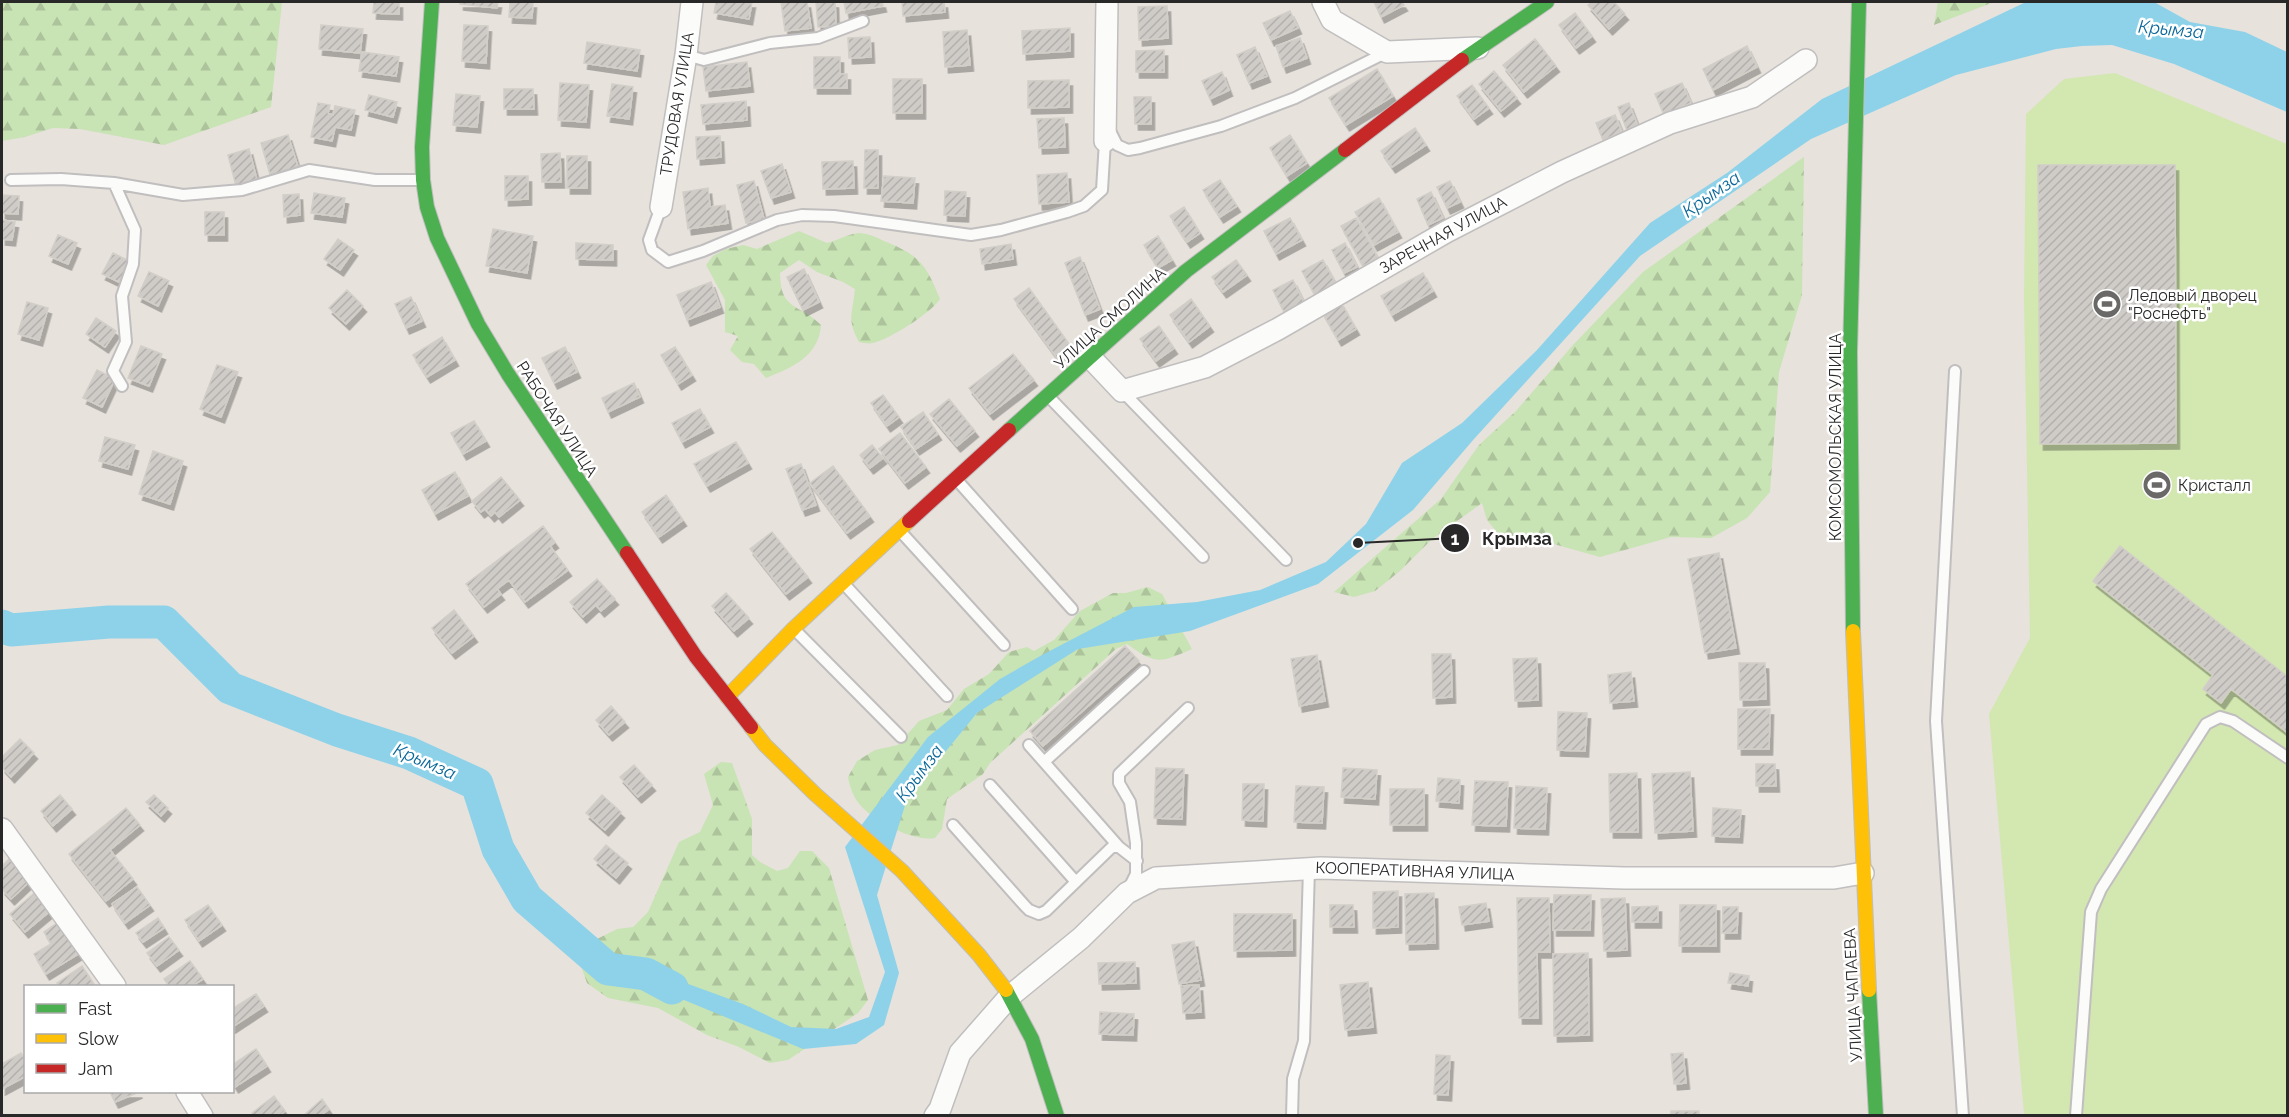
<svg xmlns="http://www.w3.org/2000/svg" width="2289" height="1117" font-family="Raleway,sans-serif">
<style>
.forest{fill:url(#forest-firs)}
.pitch{fill:#d3e7b1}
.water{fill:#8ed2ea}
.lines{fill:none;stroke-linecap:round;stroke-linejoin:round}
.river{stroke:#8ed2ea;stroke-width:33}
.building{fill:url(#building-hatch);stroke:#d2cec8;stroke-width:1.5;filter:url(#shadow)}
.lane-casing{stroke:#c0bebe;stroke-width:14}
.street-casing{stroke:#c0bebe;stroke-width:24}
.fast-casing{stroke:#c0bebe;stroke-width:16}
.slow-casing{stroke:#c0bebe;stroke-width:16}
.jam-casing{stroke:#c0bebe;stroke-width:16}
.lane{stroke:#fbfbfa;stroke-width:10}
.street{stroke:#fbfbfa;stroke-width:21}
.fast{stroke:#4caf50;stroke-width:14}
.slow{stroke:#ffc107;stroke-width:14}
.jam{stroke:#c62828;stroke-width:14}
.labels{text-anchor:middle;dominant-baseline:central;stroke-width:5;stroke-linejoin:round;paint-order:stroke}
.street-label{font-size:16px;fill:#282828;stroke:#fff}
.poi-label{font-size:16px;fill:#282828;stroke:#fff;text-anchor:start}
.water-label{font-size:18px;font-style:italic;fill:#0a6799;stroke:#fff}
.leader{fill:none;stroke:#282828;stroke-width:2}
.callout-dot{fill:#282828;stroke:#fff;stroke-width:2}
.mark-label{font-size:18px;text-anchor:middle;font-weight:bold;fill:#fff}
.callout-label{font-size:18px;text-anchor:middle;font-weight:bold;fill:#282828;stroke:#fff;stroke-width:5;stroke-linejoin:round;paint-order:stroke}
</style>
<defs>
<pattern id="forest-firs" width="22" height="20" patternUnits="userSpaceOnUse" patternTransform="scale(1.5)"><rect width="22" height="20" fill="#c8e3b4"/><path d="M5 1l3.5 6h-7zM16 11l3.5 6h-7z" fill="#acc39b"/></pattern>
<pattern id="building-hatch" width="6" height="6" patternUnits="userSpaceOnUse" patternTransform="scale(1.5)"><rect width="6" height="6" fill="#cfccc8"/><path d="M-1 1l2-2M0 6l6-6M5 7l2-2" fill="none" stroke="#b2afac"/></pattern>
<filter id="shadow"><feDropShadow dx="3.5" dy="6" stdDeviation="0" flood-color="#0004"/></filter>
</defs>
<rect width="100%" height="100%" fill="#e7e2dc"/>
<path class="forest" d="M2,2H282L271,107L164,145L80,129L53,128L25,137L2,141Z
M1938,2H1994L1934,25Z
M1804,157L1802,295L1779,372L1770,492L1747,518L1711,538L1671,537L1600,557L1543,541H1504L1487,520L1482,503L1431,540L1400,571L1375,591L1354,597L1334,592L1441,499L1479,445L1516,411L1573,345L1643,272Z
M799,231L827,243C836,241 848,234 858,233C867,233 876,237 884,241C919,255 926,264 940,299C931,313 890,339 873,343C869,344 863,343 859,342C846,318 853,314 855,289L843,282L817,272L799,260L780,273C780,311 799,303 821,325C819,356 792,368 766,378L754,364L742,362L730,350L738,336L725,332V300L706,265L713,256L726,249L743,245L757,249Z
M1148,587L1162,594L1192,649C1160,663 1156,665 1127,644L1116,649L990,763L983,774L947,799L942,829L935,838C914,842 876,822 862,807C854,799 850,788 848,777L857,761L875,750L898,745L919,721L947,710L964,689L989,674L1009,652L1027,647L1034,651L1054,640L1080,611L1113,593H1126Z
M721,762L732,763L752,819V855L760,862L777,871L788,868L800,851H812L829,868L868,1000L858,1013L788,1060L770,1063L739,1047L707,1035L658,1008L608,998L587,983L580,963L597,939L617,929L633,927L648,912L679,842L700,832L713,805L704,774Z"/>
<path class="pitch" d="M2115,73L2287,144V1115H1994L2024,1114L1989,714L2030,638L2024,300L2026,114L2064,79Z"/>
<path class="water" d="M2026,2H2154L2190,22L2245,32L2287,52V112L2174,64L2112,45L2082,46L2056,49L1956,75L1811,139L1640,256L1474,439L1413,510L1318,584L1190,631L1078,649L977,713L907,799L877,895L899,973L884,1025L856,1044L803,1049L684,1000L630,984L633,968L691,985L743,1004L791,1027L836,1029L869,1017L885,972L845,847L928,737L1000,679L1042,655L1134,607L1197,602L1260,590L1326,562L1366,524L1402,463L1462,423L1537,350L1650,223L1727,173L1822,99Z"/>
<g class="lines">
<path class="river" d="M2,626L11,630L109,622H164L230,688L337,730L409,753L477,784L498,849L527,899L608,969L646,974L672,988"/>
</g>
<path class="building" d="M374,2H399V14L373,13Z
M460,2H498L497,8L460,4Z
M510,2H533L532,18L509,17Z
M716,2H752L749,19L714,13Z
M781,2H807L811,28L785,31Z
M816,2H835L836,26L818,27Z
M844,2H882L883,6L846,13Z
M902,2H944L945,12L903,16Z
M1374,2H1402L1404,5L1381,17Z
M1592,2H1614L1625,14L1609,29L1588,5Z
M1167,6L1168,38L1139,40L1138,7Z
M1290,11L1298,28L1271,40L1263,23Z
M1575,13L1592,36L1576,48L1559,25Z
M321,25L363,29L360,53L319,49Z
M464,25L488,26L486,63L462,61Z
M1070,28V51L1023,54L1022,31Z
M967,30L970,65L945,67L943,32Z
M870,37L871,57L849,58L848,38Z
M1300,38L1307,58L1283,67L1276,46Z
M1535,39L1556,66L1524,92L1503,65Z
M587,42L640,50L637,71L584,63Z
M1747,46L1757,67L1713,90L1703,69Z
M1255,47L1267,76L1249,83L1237,55Z
M1164,50V72H1136V51Z
M362,52L399,57L396,76L359,71Z
M814,57H840V74H847V88H814Z
M747,62L750,86L706,91L703,67Z
M1377,69L1393,96L1346,125L1329,98Z
M1494,71L1517,98L1501,111L1479,84Z
M1222,72L1229,90L1210,99L1202,81Z
M893,79H922V113H893Z
M1069,80V107L1028,108V81Z
M560,83L589,85L586,122L558,120Z
M1682,83L1691,103L1664,115L1655,94Z
M612,84L633,87L629,119L607,116Z
M1472,85L1489,108L1474,119L1457,96Z
M504,89H533L534,109H504Z
M456,94L480,96L477,127L453,125Z
M369,95L397,102L393,117L365,110Z
M1134,97H1151V124H1135Z
M746,101L747,120L703,124L701,105Z
M318,103L330,105L328,113L333,115L335,106L355,110L351,130L335,127L332,141L311,137Z
M1629,103L1639,129L1628,133L1618,107Z
M1615,115L1622,132L1603,140L1596,123Z
M1064,118L1065,147L1039,148L1037,119Z
M1415,128L1426,145L1392,167L1381,151Z
M288,135L299,170L271,178L261,143Z
M1290,135L1307,163L1287,176L1270,148Z
M720,136L721,157L697,159L696,137Z
M249,149L257,180L236,186L228,155Z
M865,150H878V188H864Z
M560,153L561,182H542L541,154Z
M567,156H587V188H567Z
M853,161L854,188L823,189L822,162Z
M782,164L791,192L771,198L761,171Z
M2038,165H2175L2176,443L2040,444Z
M1067,173L1069,202L1039,204L1037,175Z
M505,176H528V199L505,200Z
M884,176L915,178L913,203L881,201Z
M1220,180L1237,206L1220,217L1203,190Z
M754,181L764,219L746,223L737,185Z
M1450,181L1460,202L1447,208L1437,187Z
M708,188L710,207L725,205L728,223L688,229L683,192Z
M945,191L966,192L965,216L944,215Z
M1431,192L1443,218L1428,225L1417,199Z
M314,193L345,198L342,217L311,213Z
M299,194L300,215L284,217L283,195Z
M2,195L19,196L18,214L2,213Z
M1379,198L1398,232L1374,245L1355,212Z
M1184,207L1200,233L1187,242L1170,216Z
M205,212H224V235H205Z
M1290,218L1302,240L1276,254L1264,231Z
M1356,218L1378,258L1363,266L1341,226Z
M2,220L15,222L12,240L2,239Z
M493,229L533,236L527,273L486,266Z
M58,235L77,243L68,264L49,256Z
M1158,236L1172,260L1158,268L1144,245Z
M338,239L354,250L340,270L324,259Z
M576,243L613,245V260L576,259Z
M1345,243L1357,267L1344,273L1332,250Z
M1011,244L1013,259L982,264L980,249Z
M113,253L131,262L121,283L102,274Z
M1080,257L1100,309L1085,315L1065,263Z
M1236,260L1247,275L1223,292L1212,277Z
M1323,260L1337,286L1316,297L1302,271Z
M804,269L819,302L803,310L787,277Z
M149,272L169,281L158,306L138,296Z
M1423,273L1433,291L1392,315L1381,296Z
M1293,280L1307,309L1287,318L1273,290Z
M711,282L720,307L687,320L677,295Z
M1029,288L1072,348L1057,358L1014,299Z
M347,290L363,306L346,324L329,308Z
M411,297L422,321L406,328L395,304Z
M1191,299L1210,326L1189,342L1170,315Z
M1340,301L1356,329L1338,340L1322,312Z
M27,302L48,308L39,340L18,334Z
M96,318L116,331L105,347L86,334Z
M1159,326L1174,348L1156,361L1140,339Z
M442,337L455,360L427,377L413,355Z
M141,346L162,354L149,386L128,378Z
M565,347L577,372L554,383L542,358Z
M675,347L692,375L678,384L661,355Z
M1013,354L1034,380L990,414L969,388Z
M217,365L238,372L221,417L200,409Z
M97,370L115,379L102,407L83,398Z
M634,383L640,397L608,412L602,398Z
M883,395L899,417L887,426L871,403Z
M949,399L975,431L957,446L930,414Z
M700,409L710,427L682,442L672,423Z
M923,412L938,434L916,449L901,427Z
M474,421L486,441L463,454L451,433Z
M900,433L926,467L905,483L879,449Z
M105,437L135,445L128,469L99,461Z
M736,442L748,463L707,486L694,464Z
M872,445L883,458L870,468L860,455Z
M153,451L183,461L170,504L139,494Z
M801,464L816,505L802,510L786,469Z
M833,466L870,516L847,533L810,483Z
M455,472L468,496L435,514L422,490Z
M501,477L520,500L499,517L495,512L491,516L485,509L481,512L472,501Z
M666,495L683,520L659,537L642,512Z
M543,526L555,542L550,546L568,570L525,602L509,580L497,589L501,594L484,607L466,584Z
M772,532L808,577L786,594L750,549Z
M2120,546L2288,677V733L2231,689L2221,703L2203,689L2213,675L2093,581Z
M1719,553L1736,648L1705,653L1688,559Z
M597,579L615,599L601,611L596,605L583,617L570,602Z
M726,593L749,618L734,631L712,606Z
M454,610L474,636L452,653L432,628Z
M1125,646L1139,661L1043,746L1030,731Z
M1432,654H1451L1452,697L1433,698Z
M1317,655L1325,701L1299,706L1291,659Z
M1537,658L1538,700L1515,701L1513,659Z
M1739,663H1765L1766,699L1740,700Z
M1631,672L1634,701L1610,703L1608,675Z
M611,706L625,722L609,735L596,720Z
M1738,709H1770L1769,749H1738Z
M1558,712L1587,713L1585,751L1557,750Z
M20,739L34,753L11,777L2,767V757Z
M1756,764H1775L1776,786H1756Z
M634,765L652,785L638,797L620,777Z
M1156,768L1184,769L1182,819L1154,818Z
M1343,768L1377,770L1375,799L1341,797Z
M1690,772L1693,831L1655,833L1652,774Z
M1637,773L1638,832H1610L1609,774Z
M1438,778L1460,780L1459,803L1436,801Z
M1475,781L1508,782L1506,826L1472,825Z
M1243,784H1264L1263,821L1242,820Z
M1296,786L1324,787L1322,823L1294,822Z
M1516,786L1547,788L1545,829L1514,828Z
M1390,789H1424V825H1390Z
M60,795L72,809L53,826L41,811Z
M154,795L168,808L161,816L146,802Z
M602,795L621,812L605,830L586,813Z
M126,808L140,825L110,850L133,879L106,901L69,854Z
M1713,808L1741,810L1739,837L1712,836Z
M606,845L628,863L616,878L594,859Z
M9,859L30,881L11,899L2,889V866Z
M137,887L150,905L125,923L112,904Z
M39,889L55,907L25,932L10,914Z
M1398,891V927L1373,928V892Z
M1434,893L1435,943L1406,944L1405,894Z
M1554,895H1591L1590,930H1553Z
M1517,898H1549L1550,952H1537L1538,1018H1519Z
M1625,898L1627,950L1604,951L1601,899Z
M1486,903L1489,921L1462,925L1459,907Z
M208,905L222,925L199,941L185,920Z
M1330,905H1353L1354,927H1330Z
M1680,905H1716V946H1679Z
M1658,906V922H1632V907Z
M1723,907H1738L1737,933H1722Z
M1234,914H1292V950L1234,951Z
M158,918L164,928L143,942L136,933Z
M63,919L83,951L46,974L34,954L51,944L44,932Z
M169,937L179,950L157,966L147,953Z
M1194,941L1201,980L1179,984L1172,945Z
M1588,953L1589,1035L1554,1036L1553,954Z
M190,961L203,979L192,986H169L164,979Z
M1135,962L1136,983L1099,984L1098,963Z
M82,966L95,986H60L57,983Z
M1730,973L1749,976L1748,986L1728,983Z
M1368,982L1373,1027L1345,1030L1340,985Z
M1199,985L1201,1012L1183,1013L1181,986Z
M256,994L264,1006L232,1027V1009Z
M1100,1012L1134,1014L1133,1035L1099,1034Z
M256,1049L267,1066L235,1087L232,1082V1065Z
M21,1053L26,1061V1076L2,1089V1064Z
M1683,1053L1686,1083L1674,1084L1671,1054Z
M1436,1055L1450,1056L1448,1095L1434,1094Z
M110,1092H139L115,1102Z
M274,1096L285,1111L279,1116H253L252,1113Z
M322,1099L329,1109L320,1116H303Z
M1671,1111H1699V1116H1671Z"/>
<g class="lines">
<g class="lane-casing">
<path id="lane" d="M686,55L704,60L770,43L818,38L863,21
M1109,129L1117,145L1128,150L1140,148L1221,126L1295,98L1387,52
M11,180L61,179L114,183L183,195L242,190L309,170L375,180H419
M114,183L135,230L133,264L122,296L126,342L113,371L122,386
M661,207L649,240L652,250L668,262L703,251L777,220L802,215L834,216L971,235L1001,230L1067,212L1084,206L1102,190L1105,141
M1955,371L1936,721L1963,1116
M1122,391L1286,560
M1050,398L1203,557
M956,479L1072,609
M901,532L1004,645
M845,585L947,696
M796,631L901,737
M1029,745L1119,847
M1044,762L1144,671
M990,785L1076,882
M953,825L1025,906L1029,910L1039,914L1046,911L1112,847H1119L1137,861
M1128,890L1136,874V843L1130,802L1119,783V774L1188,708
M1292,1116L1293,1079L1304,1041L1309,868
M2076,1116L2091,912L2101,889L2206,724L2220,717L2233,721L2288,758"/>
</g>
<g class="street-casing">
<path id="street" d="M1323,2L1332,20L1387,52L1478,48
M1105,141L1107,2
M661,207L686,55L692,2
M1090,357L1122,391L1205,367L1278,329L1446,232L1562,172L1670,123L1752,97L1806,60
M2,829L115,986
M187,1092L202,1116
M935,1116L940,1109L960,1053L1010,996L1081,938L1127,893L1156,878L1321,868L1624,878H1834L1863,873"/>
</g>
<g class="fast-casing">
<path id="fast" d="M432,2L422,147L423,180L427,207L437,238L478,324L508,374L627,553
M1462,60L1547,2
M1009,430L1186,271L1345,150
M1853,631L1850,352L1859,2
M1006,990L1032,1039L1057,1116
M1869,990L1876,1116"/>
</g>
<g class="slow-casing">
<path id="slow" d="M1853,631L1869,990
M727,697L794,628L909,521
M751,727L765,745L815,794L902,871L979,955L1006,990"/>
</g>
<g class="jam-casing">
<path id="jam" d="M1345,150L1462,60
M909,521L1009,430
M627,553L696,657L751,727"/>
</g>
<use href="#lane" class="lane"/>
<use href="#street" class="street"/>
<use href="#fast" class="fast"/>
<use href="#slow" class="slow"/>
<use href="#jam" class="jam"/>
</g>
<defs>
<g id="stadium-disc" transform="scale(1.5)"><circle r="9.5" fill="#6b6967" stroke="#fff"/><path d="M0-5a6.5 5 0 1 0 0 10a6.5 5 0 1 0 0-10ZM-3.5-1.8h7v3.6h-7Z" fill="#fff"/></g>
</defs>
<g fill-rule="evenodd">
<use href="#stadium-disc" x="2107" y="304"/>
<use href="#stadium-disc" x="2157" y="485"/>
</g>
<g class="labels">
<g class="street-label">
<text transform="translate(677 104) rotate(-81)">ТРУДОВАЯ УЛИЦА</text>
<text transform="translate(1443 235) rotate(-29)">ЗАРЕЧНАЯ УЛИЦА</text>
<text transform="translate(1110 318) rotate(-42)">УЛИЦА СМОЛИНА</text>
<text transform="translate(557 419) rotate(57)">РАБОЧАЯ УЛИЦА</text>
<text transform="translate(1835 437) rotate(-90)">КОМСОМОЛЬСКАЯ УЛИЦА</text>
<text transform="translate(1415 871) rotate(2)">КООПЕРАТИВНАЯ УЛИЦА</text>
<text transform="translate(1853 995) rotate(-93)">УЛИЦА ЧАПАЕВА</text>
</g>
<g class="poi-label">
<text x="2128" y="295">Ледовый дворец<tspan x="2128" dy="18">"Роснефть"</tspan></text>
<text x="2178" y="485">Кристалл</text>
</g>
<g class="water-label">
<text transform="translate(2171 29) rotate(5)">Крымза</text>
<text transform="translate(1711 194) rotate(-35)">Крымза</text>
<text transform="translate(425 761) rotate(23)">Крымза</text>
<text transform="translate(919 773) rotate(-53)">Крымза</text>
</g>
</g>
<path class="leader" d="M1358 543L1455 538"/>
<g class="callout-dot">
<circle cx="1358" cy="543" r="6"/>
<circle cx="1455" cy="538" r="15"/>
</g>
<g class="mark-label">
<text x="1455" y="545">1</text>
</g>
<g class="callout-label">
<text x="1517" y="545">Крымза</text>
</g>
<rect width="2289" height="1117" fill="none" stroke="#282828" stroke-width="6"/>
<rect x="24" y="985" width="210" height="108" fill="#ffffff" stroke="#a9a9a9" stroke-width="1.5"/>
<rect x="36" y="1004" width="30" height="9" fill="#4caf50" stroke="#a9a9a9" stroke-width="1.5"/>
<text x="78" y="1015" font-size="18" fill="#282828">Fast</text>
<rect x="36" y="1034" width="30" height="9" fill="#ffc107" stroke="#a9a9a9" stroke-width="1.5"/>
<text x="78" y="1045" font-size="18" fill="#282828">Slow</text>
<rect x="36" y="1064" width="30" height="9" fill="#c62828" stroke="#a9a9a9" stroke-width="1.5"/>
<text x="78" y="1075" font-size="18" fill="#282828">Jam</text>
</svg>
